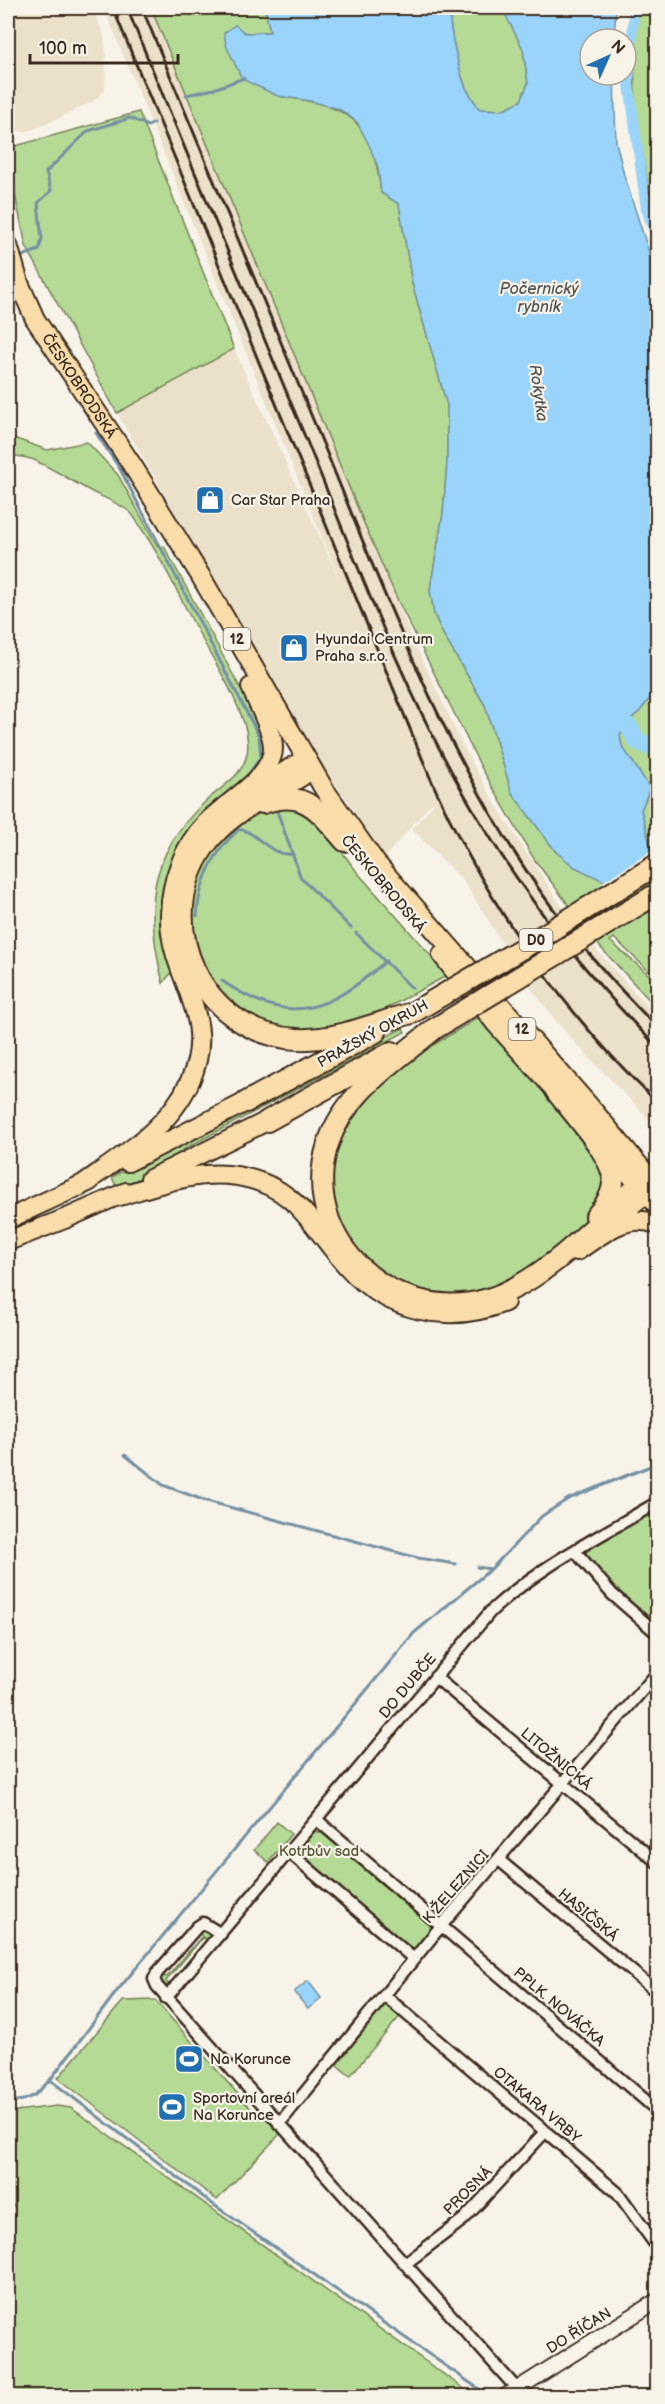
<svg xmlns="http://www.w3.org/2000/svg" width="665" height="2404" font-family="'Balsamiq Sans',sans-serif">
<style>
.built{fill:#ebe0ca}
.green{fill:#b4da96;stroke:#78825a;stroke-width:1.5}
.water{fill:#9ad4fa;stroke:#7490a2;stroke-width:1.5}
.pier{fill:#f7f3e8}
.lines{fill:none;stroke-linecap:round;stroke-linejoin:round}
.stream{stroke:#7490a2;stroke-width:3}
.canal{stroke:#9ad4fa;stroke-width:10}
.river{stroke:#9ad4fa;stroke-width:18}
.minor-casing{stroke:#3b2a1e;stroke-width:15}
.tertiary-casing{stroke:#3b2a1e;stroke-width:18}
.primary-casing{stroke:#3b2a1e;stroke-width:22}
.trunk-casing{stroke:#3b2a1e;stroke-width:22}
.motorway-casing{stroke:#3b2a1e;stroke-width:24}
.minor{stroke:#f7f3e8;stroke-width:10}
.tertiary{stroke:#f7f3e8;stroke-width:14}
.primary{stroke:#faddab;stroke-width:18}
.trunk{stroke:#faddab;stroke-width:18}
.motorway{stroke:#faddab;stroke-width:20}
.rail{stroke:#3b2a1e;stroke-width:3}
.motorway-bridge-casing{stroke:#3b2a1e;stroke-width:24;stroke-linecap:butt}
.motorway-bridge{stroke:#faddab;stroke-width:20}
.labels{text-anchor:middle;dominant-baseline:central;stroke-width:4.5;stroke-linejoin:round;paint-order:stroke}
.shield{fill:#f7f3e8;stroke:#73665b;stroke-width:1.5}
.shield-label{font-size:14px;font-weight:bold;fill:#3b2a1e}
.street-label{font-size:15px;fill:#3b2a1e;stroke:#f7f3e8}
.poi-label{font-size:15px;fill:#3b2a1e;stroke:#f7f3e8;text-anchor:start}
.park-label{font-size:15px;fill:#59563c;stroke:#f7f3e8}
.water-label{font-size:16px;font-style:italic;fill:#535455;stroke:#f7f3e8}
</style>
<rect width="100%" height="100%" fill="#f7f3e8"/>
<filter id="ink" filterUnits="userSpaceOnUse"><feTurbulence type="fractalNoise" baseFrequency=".0167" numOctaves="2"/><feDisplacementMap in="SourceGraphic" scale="12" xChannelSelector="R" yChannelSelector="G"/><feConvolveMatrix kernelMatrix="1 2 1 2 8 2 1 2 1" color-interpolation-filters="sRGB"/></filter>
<g filter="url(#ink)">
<path class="built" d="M8,8H92L103,33L106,52L105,90L92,102L44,125L25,132L8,130Z
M104,8H151L413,640L462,744L497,807L558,901L598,952L657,1017V1127L575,1043L553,1017L528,984L464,882L412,829L433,805L432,802L385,857L322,764L117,413L234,349L342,586Z"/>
<path class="green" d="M151,8H265L270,32L245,33L278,96C350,106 371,117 381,192L399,204L412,283L447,405V462L443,514L430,590L434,614L444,636L485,705L512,793L556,852L649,840L641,810L650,788L622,746L620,736L625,724L640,711L657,689V979L614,938L610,941L657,982V1008L601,948L534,859L481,767L398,601L366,528Z
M451,8H503L523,49L528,83L521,101L502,110L479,109C475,102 470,95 466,88C460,74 446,20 451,8Z
M634,8H657V228L646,209L649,192L635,111Z
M139,112L234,349L117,413L26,246L8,162V148Z
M8,436L47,450L87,442L118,475L157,545L159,547L164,546L259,723C264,737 271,753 260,767C250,780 227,793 213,804C159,849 155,909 172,972L163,983C145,910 146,856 206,801C222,786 242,777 247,754C249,744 247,733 244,723C233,689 212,658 195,626C178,594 163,560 143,531C139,525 135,517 130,512C120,504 105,498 94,493C75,483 57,471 38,462C30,457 17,457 8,454Z
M281,804L313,813L357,872L448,975L385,1009L383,1013C352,1023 322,1035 289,1031C272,1030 253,1019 240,1010C234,1005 227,1001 221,996C215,990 211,980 207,973C167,904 208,825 281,804Z
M479,1017L586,1139L607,1180L590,1217L578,1229L541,1262L490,1291L438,1297L386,1281L348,1242L332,1205L330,1167L349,1113L412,1054L415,1056Z
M403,1028L405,1032L182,1150L185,1156L117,1189L112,1177Z
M657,1509V1624C643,1611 588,1569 586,1551Z
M277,1822L291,1834L268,1862L254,1850Z
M313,1831L322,1833L434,1929L414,1952L302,1857L299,1848Z
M202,1927L213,1935L210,1943L203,1937L166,1981L171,1989C164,1988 161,1986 159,1979L161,1976L167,1977L202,1936L196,1931Z
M155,2000L259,2118L264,2114L281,2133L217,2200L58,2078L123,2001Z
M386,2003L401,2015L350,2076L338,2066L336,2061Z
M57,2106L71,2108L474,2396H16L8,2390V2202L15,2207L8,2200V2112Z"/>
<path class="water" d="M265,8H451C446,20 460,74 466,88C470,95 475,102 479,109L502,110L521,101L528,83L523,49L502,8H616L614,39H590V75H614L616,142L624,175L658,280L657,689L640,711L625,724L620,736L622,746L650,788L641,810L649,840L651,859L614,886L575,867L556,852L512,793L485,705L444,636L434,614L430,590L443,514L447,462V405L412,283L399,204L381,193L378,168L370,147L357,122L339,109L310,101L278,96L242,79L226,45L224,33L235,25L245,33L270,32Z
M308,1981L321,1998L308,2009L294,1992Z"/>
<path class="pier" d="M653,850L654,859L614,889L601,883Z"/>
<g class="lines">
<path class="stream" d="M186,95L214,89L244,78
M20,257L39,250L42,239L38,203L51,191L46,172L88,131L130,118L148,126L154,123
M96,433L120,469L259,736L261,756L251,771
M277,811L301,878L351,928
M197,916C199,882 212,854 238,830C254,827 267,857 293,854
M356,933L412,988
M222,981C291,1027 326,1013 386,961
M125,1455L163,1485L203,1500L418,1558L456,1564
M477,1567L491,1569
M50,2080L214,2205L489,2396
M8,2102L24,2100L35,2095L50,2080L117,1991L414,1633L491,1569L542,1516L568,1499L658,1463"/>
<path class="canal" d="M634,8L629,84L646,209L658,242"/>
<path class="river" d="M602,719H617L629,727L637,741L658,750"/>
<g class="minor-casing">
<path id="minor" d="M575,1551L612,1594L658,1634
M435,1677L658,1863
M316,1819L658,2111
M289,1852L414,1959
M499,1860L658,1993
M221,1934L203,1923L197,1927L157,1973L154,1979L157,1986L517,2389
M385,1996L618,2193L658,2248
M166,1998L491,1611C539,1566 601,1536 658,1502
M279,2124L441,1926L658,1672
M405,2264L464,2219L545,2132"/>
</g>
<g class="tertiary-casing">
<path id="tertiary" d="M506,2396L658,2300"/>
</g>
<g class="primary-casing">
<g id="primary">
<path id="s1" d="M8,245L19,283L35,319L134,468L200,575L324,789L376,863L591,1108L658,1188"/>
<path d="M442,955L496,1024L565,1101"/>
<path d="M603,1144L658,1206"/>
</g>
</g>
<g class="trunk-casing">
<path id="trunk" d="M255,791L295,765
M128,1162L246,1102
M150,1179L267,1121
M79,1187C120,1157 168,1130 190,1081C220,1014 168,977 170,914C171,881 183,847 206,823C226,802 274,777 273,747C273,730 257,703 251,687
M116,1197C154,1186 197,1169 237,1176C298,1186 310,1225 347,1266C387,1312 449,1325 505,1302
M622,1213L646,1193
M8,1219L90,1181
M8,1241L67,1218L126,1192
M577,1251C603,1234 626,1211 658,1225"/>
</g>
<g class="motorway-casing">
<path id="motorway" d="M302,775C267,797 228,812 204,847C151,925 202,1034 297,1039C336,1041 375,1023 412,1013
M263,803C306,788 319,812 345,841
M434,1029C395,1062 344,1093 328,1144C297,1241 395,1327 488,1299C542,1283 598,1223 639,1185
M556,1091C571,1111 611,1154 613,1178C614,1192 605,1206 596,1216
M246,1102L376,1032
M267,1121L392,1052"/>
</g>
<use href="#minor" class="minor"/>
<use href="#tertiary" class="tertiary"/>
<use href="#primary" class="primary"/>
<use href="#trunk" class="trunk"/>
<use href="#motorway" class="motorway"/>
<path class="rail" d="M113,8L429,775C484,899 559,1009 658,1103
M127,8C186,152 246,295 306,439C354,555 397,675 459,785C513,882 580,969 658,1048
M142,8C202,154 263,300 324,446C389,604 449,767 551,906C584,950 620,990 658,1028"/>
<g class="motorway-bridge-casing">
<path id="motorway-bridge" d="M412,1013L526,946L658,864
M434,1029L658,893"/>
</g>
<use href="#motorway-bridge" class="motorway-bridge"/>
</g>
</g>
<defs>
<g id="shop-square" transform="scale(1.5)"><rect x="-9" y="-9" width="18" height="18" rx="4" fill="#1f6fb2" stroke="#f7f3e8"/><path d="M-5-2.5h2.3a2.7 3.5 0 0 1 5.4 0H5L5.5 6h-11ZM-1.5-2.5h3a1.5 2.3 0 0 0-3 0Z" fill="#fff"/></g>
<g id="stadium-square" transform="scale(1.5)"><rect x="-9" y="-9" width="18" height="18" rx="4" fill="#1f6fb2" stroke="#f7f3e8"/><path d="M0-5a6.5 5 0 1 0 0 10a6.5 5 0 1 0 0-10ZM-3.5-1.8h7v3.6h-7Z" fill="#fff"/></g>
</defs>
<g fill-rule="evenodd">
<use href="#shop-square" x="210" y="500"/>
<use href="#shop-square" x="294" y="648"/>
<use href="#stadium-square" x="189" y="2059"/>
<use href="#stadium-square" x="172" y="2107"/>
</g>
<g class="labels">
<g class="shield">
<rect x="223.5" y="628" width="27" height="22" rx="4.5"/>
<rect x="519.5" y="929" width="33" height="22" rx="4.5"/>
<rect x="508.5" y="1018" width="27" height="22" rx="4.5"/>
</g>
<g class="shield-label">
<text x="237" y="639">12</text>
<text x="536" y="940">D0</text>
<text x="522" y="1029">12</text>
</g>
<g class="street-label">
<text stroke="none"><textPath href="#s1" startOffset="159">ČESKOBRODSKÁ</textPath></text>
<text transform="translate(383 884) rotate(50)">ČESKOBRODSKÁ</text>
<text transform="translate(373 1034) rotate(-29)">PRAŽSKÝ OKRUH</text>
<text transform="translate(408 1686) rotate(-50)">DO DUBČE</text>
<text transform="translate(556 1759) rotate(40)">LITOŽNICKÁ</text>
<text transform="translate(456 1887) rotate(-49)">K ŽELEZNICI</text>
<text transform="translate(588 1915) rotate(40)">HASIČSKÁ</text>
<text transform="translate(559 2007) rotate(40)">PPLK. NOVÁČKA</text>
<text transform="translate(537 2105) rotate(40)">OTAKARA VRBY</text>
<text transform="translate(468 2191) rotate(-45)">PROSNÁ</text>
<text transform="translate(579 2331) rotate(-32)">DO ŘÍČAN</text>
</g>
<g class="poi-label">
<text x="231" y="500">Car Star Praha</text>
<text x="315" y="639">Hyundai Centrum<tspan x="315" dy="17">Praha s.r.o.</tspan></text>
<text x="210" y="2059">Na Korunce</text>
<text x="193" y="2098">Sportovní areál<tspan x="193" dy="17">Na Korunce</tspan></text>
</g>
<g class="park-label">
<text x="319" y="1851">Kotrbův sad</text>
</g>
<g class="water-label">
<text x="539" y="289">Počernický<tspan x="539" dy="18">rybník</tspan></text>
<text transform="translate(538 393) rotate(82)">Rokytka</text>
</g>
</g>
<rect width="665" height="2404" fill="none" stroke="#f7f3e8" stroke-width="30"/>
<rect x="15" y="15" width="635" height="2374" fill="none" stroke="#3b2a1e" stroke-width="2" filter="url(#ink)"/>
<g transform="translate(608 57) rotate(45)"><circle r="28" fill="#f7f3e8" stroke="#aca397" stroke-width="1.5"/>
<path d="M0-4.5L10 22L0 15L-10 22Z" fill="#1f6fb2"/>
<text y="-9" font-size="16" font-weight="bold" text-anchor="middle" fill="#3b2a1e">N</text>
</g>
<path d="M30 54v9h148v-9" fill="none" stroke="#3b2a1e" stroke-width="3"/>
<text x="39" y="54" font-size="18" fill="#3b2a1e" stroke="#f7f3e8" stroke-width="4.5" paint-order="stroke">100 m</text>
</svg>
